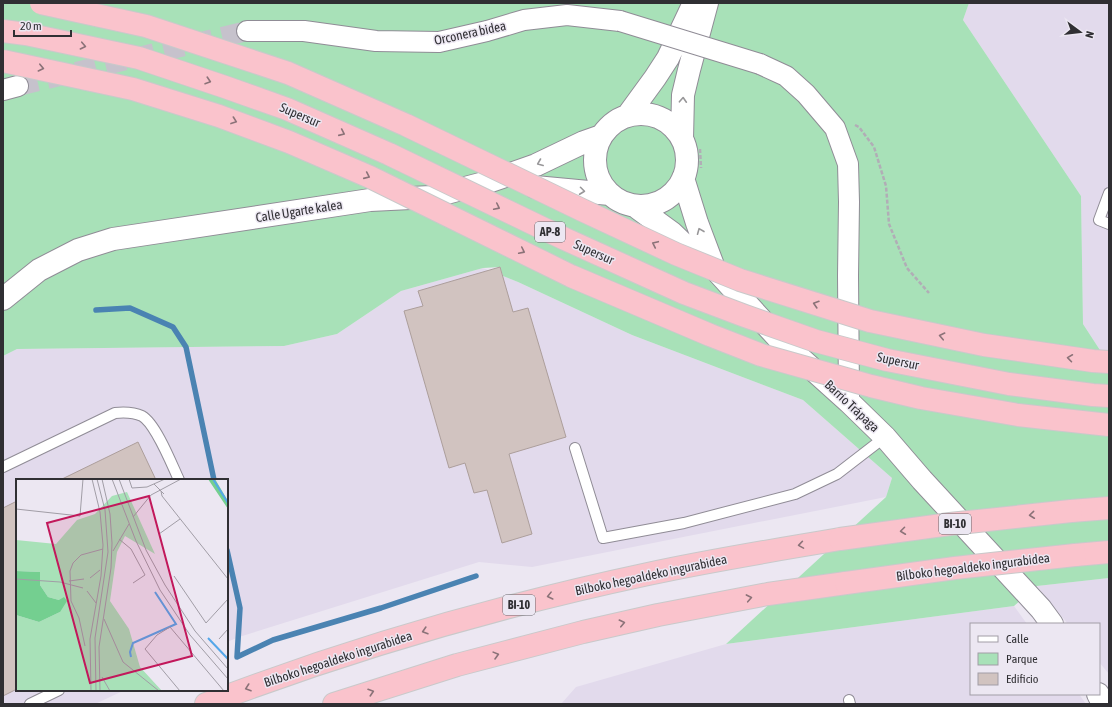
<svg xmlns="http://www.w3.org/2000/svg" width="1112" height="707" font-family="'Asap Condensed',sans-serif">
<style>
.built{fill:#e2daec}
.green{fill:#a8e1b8}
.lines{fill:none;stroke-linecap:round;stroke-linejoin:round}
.stream{stroke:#4a83b2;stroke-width:5.5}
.building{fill:#d1c3c0;stroke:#ac9e9b}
.minor-tunnel{stroke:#c6c2cc;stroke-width:20;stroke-dasharray:20 10;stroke-linecap:butt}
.service-casing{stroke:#908c96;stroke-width:12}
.minor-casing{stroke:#908c96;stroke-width:22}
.tertiary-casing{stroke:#908c96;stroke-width:24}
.motorway-casing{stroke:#c9c9ca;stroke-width:24}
.path{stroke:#b1adb6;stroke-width:2.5;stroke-dasharray:4 2;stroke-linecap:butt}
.service{stroke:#fff;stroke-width:10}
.minor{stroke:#fff;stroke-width:20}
.tertiary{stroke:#fff;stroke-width:22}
.motorway{stroke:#fac3cc;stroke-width:22}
.minor-bridge-casing{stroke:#908c96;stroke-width:22;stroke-linecap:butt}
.motorway-bridge-casing{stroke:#c9c9ca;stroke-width:24;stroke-linecap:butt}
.minor-bridge{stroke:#fff;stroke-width:20}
.motorway-bridge{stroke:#fac3cc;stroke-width:22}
.oneway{stroke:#8b7278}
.oneway2{stroke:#989799}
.labels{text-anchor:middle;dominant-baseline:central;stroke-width:3;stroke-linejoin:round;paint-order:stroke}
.shield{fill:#ece7f2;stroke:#68666c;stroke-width:1}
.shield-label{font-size:12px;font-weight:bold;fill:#302f33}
.street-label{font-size:13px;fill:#302f33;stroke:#ece7f2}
.inset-river{fill:none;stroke:#55a7e9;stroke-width:2}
.inset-road{fill:none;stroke:#a19da6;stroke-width:1}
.view{fill:#c2185b;fill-opacity:0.15;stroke:#c2185b;stroke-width:2}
.inset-edge{fill:none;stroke:#302f33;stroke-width:2}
</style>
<rect width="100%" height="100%" fill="#ece7f2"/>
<path class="built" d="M969,3H1109V364L1083,324L1081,196L963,20Z
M483,268L518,282L632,335L803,400L892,478L886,497L532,567L479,562L239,637L227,642V480H17V690H125L95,704H3V356L17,349L284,346L337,334L401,291Z
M1109,578V674L1099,662V624H1068L1037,586Z
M1014,606L1027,624H971V694H1079L1086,704H561L576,687L726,644Z"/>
<path class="green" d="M3,3H969L963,20L1081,196L1083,324L1109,364V578L1037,586L1014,606L726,644L886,497L892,478L803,400L632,335L518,282L503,276L500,267L483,268L401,291L337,334L284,346L17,349L3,356Z"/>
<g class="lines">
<path class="stream" d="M96,310L130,308L173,327L186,347L214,480
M227,550L240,608L237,657L273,640L381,608L476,576"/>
</g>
<path class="building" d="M500,267L513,312L528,308L566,437L509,454L532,534L502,543L487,490L474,493L465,463L449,468L404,311L423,306L418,291Z
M138,442L156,480H60Z
M17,501V689L3,696V508Z"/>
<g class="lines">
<path class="minor-tunnel" d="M18,86L247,31"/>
<g class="service-casing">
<path id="service" d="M1109,193L1099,220L1109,224
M575,448L603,538L684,523L795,494L837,474L885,437
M3,467L115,413C125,412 133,412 142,416C156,424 172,465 179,480
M849,700L850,704
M30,704L59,690"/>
</g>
<g class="minor-casing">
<path id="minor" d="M247,31H304L376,41L439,42L487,31L524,20L567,15L620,21
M760,64L786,76L806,94L835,128L848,164L849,202L848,276L849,396
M3,90L18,86"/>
</g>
<g class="tertiary-casing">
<path id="tertiary" d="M595 160a46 46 0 1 1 92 0a46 46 0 1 1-92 0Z
M628,115L655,78L668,58L694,3
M682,139L683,95L689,70L707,3
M683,178L697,223L714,268
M535,187L610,194
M635,206L672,233L696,256L714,268L779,339L849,402L885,437L922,480L1041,609L1052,624
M3,299L39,270L78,250L113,239L370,200L431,197L488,182L536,165L584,142L601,136
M1098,694L1103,704"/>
</g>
<g class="motorway-casing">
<path id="motorway" d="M1071,511L1109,508
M1075,555L1109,552
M206,704C350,649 498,606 648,574C712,560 776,550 840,539
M334,704L457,665L583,632L658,615L768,594L846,583"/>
</g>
<path class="path" d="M855,125L859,127L874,147L886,186L889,224L907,268L929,293
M700,149L701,168"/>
<use href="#service" class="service"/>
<use href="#minor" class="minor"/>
<use href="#tertiary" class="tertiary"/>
<use href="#motorway" class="motorway"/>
<g class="minor-bridge-casing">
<path id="minor-bridge" d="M620,21L760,64"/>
</g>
<g class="motorway-bridge-casing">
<path id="motorway-bridge" d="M41,3L146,26L288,73L406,125L582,210L676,254L740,280L870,321L984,345L1093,361L1109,362
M3,31L26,34L139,58L225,87L287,109L389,154L565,239L684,293L745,316L816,341L887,360L1009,384L1093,395L1109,396
M3,61L133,89L219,116L289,142L370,177L571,276L710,335L761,355L871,386L921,398L1018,415L1109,425
M840,539L950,524L1071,511
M846,583L955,568L1075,555"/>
</g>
<use href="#minor-bridge" class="minor-bridge"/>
<use href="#motorway-bridge" class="motorway-bridge"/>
</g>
<defs><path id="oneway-chevron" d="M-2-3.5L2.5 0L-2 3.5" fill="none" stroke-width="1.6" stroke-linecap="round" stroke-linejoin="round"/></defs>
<g class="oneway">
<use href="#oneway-chevron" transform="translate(83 46) rotate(12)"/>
<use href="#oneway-chevron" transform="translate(41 68) rotate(13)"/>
<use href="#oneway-chevron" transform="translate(208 81) rotate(18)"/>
<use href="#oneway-chevron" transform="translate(234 121) rotate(20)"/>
<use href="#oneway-chevron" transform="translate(342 133) rotate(24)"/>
<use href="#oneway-chevron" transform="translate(367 176) rotate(24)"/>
<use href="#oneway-chevron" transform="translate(497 207) rotate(26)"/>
<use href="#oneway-chevron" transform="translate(655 244) rotate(-155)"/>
<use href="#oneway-chevron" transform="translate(522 251) rotate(26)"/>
<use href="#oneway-chevron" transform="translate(816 304) rotate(-163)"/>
<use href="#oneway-chevron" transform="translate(942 336) rotate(-168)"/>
<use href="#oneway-chevron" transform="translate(1070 358) rotate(-172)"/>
<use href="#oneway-chevron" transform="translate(1032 515) rotate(174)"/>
<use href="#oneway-chevron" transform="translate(903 531) rotate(173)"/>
<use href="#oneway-chevron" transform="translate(801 545) rotate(171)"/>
<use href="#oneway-chevron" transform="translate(550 596) rotate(166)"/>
<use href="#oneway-chevron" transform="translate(749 598) rotate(-11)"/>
<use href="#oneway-chevron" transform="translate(622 623) rotate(-13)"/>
<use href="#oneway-chevron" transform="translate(425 631) rotate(163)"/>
<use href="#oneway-chevron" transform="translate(496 655) rotate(-15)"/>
<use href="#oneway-chevron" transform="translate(248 688) rotate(161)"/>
<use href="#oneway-chevron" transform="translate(371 692) rotate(-18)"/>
</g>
<g class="oneway2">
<use href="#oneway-chevron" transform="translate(683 100) rotate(-87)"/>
<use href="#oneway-chevron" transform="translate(540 163) rotate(158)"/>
<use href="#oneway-chevron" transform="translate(582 191) rotate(7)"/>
<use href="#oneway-chevron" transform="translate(700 231) rotate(-112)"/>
</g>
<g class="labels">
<g class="shield">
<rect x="535" y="222" width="30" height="20" rx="3"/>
<rect x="939" y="514" width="32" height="20" rx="3"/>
<rect x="503" y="595" width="32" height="20" rx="3"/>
</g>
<g class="shield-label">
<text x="550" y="232">AP-8</text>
<text x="955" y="524">BI-10</text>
<text x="519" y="605">BI-10</text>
</g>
<g class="street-label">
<text transform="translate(470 33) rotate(-12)">Orconera bidea</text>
<text transform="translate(300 115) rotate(23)">Supersur</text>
<text transform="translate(299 211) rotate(-9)">Calle Ugarte kalea</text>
<text transform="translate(594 252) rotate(24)">Supersur</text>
<text transform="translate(898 361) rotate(12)">Supersur</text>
<text transform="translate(852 406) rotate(43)">Barrio Trápaga</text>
<text transform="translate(973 567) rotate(-7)">Bilboko hegoaldeko ingurabidea</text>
<text transform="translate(651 575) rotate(-12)">Bilboko hegoaldeko ingurabidea</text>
<text transform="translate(338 659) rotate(-18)">Bilboko hegoaldeko ingurabidea</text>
</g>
</g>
<g transform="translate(16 479)">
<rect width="212" height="212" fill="#ece7f2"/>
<path d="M111,13L139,75L109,57L101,73L94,122L113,150L124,188L146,212H0V136L23,143L44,133L43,121L32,118L24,106V93L0,92V61L40,65L61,41L79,35L96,17Z" fill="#a8e1b8"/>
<path d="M192,0H199L212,22V30ZM0,92L24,93V106L32,118L43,121L48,118L51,122L44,133L23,143L0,136Z" fill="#74cf90"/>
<path class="inset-river" d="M197,0L212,24M192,159L212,180M115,178L114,173L117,164L160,145L139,113"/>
<path class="inset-road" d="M96,0L120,62L144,111L174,156L212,200M103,0L130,71L149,106L179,152L212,190M113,0L116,9L131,8L149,0M138,5L148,15M145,12L146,17L212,100M0,30L64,37L67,0M117,38L135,16L165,0M143,55L164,40M103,60L115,70L129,96L117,104M97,72L113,45M158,97L190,144L212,120M74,99L84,91M0,100L44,103L67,109M53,102L68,100M71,112L80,124M88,140L107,183L143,212M203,160L212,150M69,167L63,139L55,122L54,92L57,84L65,76L87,70M86,198L94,212M75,212L74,160L85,97L87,66L84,33L76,0M80,212L79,159L92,73L89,31L81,0M84,212L83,168L95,89L96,64L94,35L86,0M164,212L129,170L141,156L154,148L208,212"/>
<path class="view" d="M133,17L176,177L74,204L31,44Z"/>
<rect width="212" height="212" class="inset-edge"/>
</g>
<rect width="1112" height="707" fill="none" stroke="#302f33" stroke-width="8"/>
<rect x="970" y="623" width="130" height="72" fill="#ece7f2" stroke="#a19da6"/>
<rect x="978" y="636" width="20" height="6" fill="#ffffff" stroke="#a19da6"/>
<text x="1006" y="643" font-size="12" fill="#302f33">Calle</text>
<rect x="978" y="653" width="20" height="12" fill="#a8e1b8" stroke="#a19da6"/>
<text x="1006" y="663" font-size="12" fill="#302f33">Parque</text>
<rect x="978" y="673" width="20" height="12" fill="#d1c3c0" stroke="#a19da6"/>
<text x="1006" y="683" font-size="12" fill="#302f33">Edificio</text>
<g transform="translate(1080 32) rotate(105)" stroke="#ece7f2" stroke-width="3" paint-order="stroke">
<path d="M0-3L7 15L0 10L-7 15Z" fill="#302f33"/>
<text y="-6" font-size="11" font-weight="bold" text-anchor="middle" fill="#302f33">N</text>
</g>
<path d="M14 30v6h57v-6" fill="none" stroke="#302f33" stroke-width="2"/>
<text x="20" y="30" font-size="12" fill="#302f33" stroke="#ece7f2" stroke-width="3" paint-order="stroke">20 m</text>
</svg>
